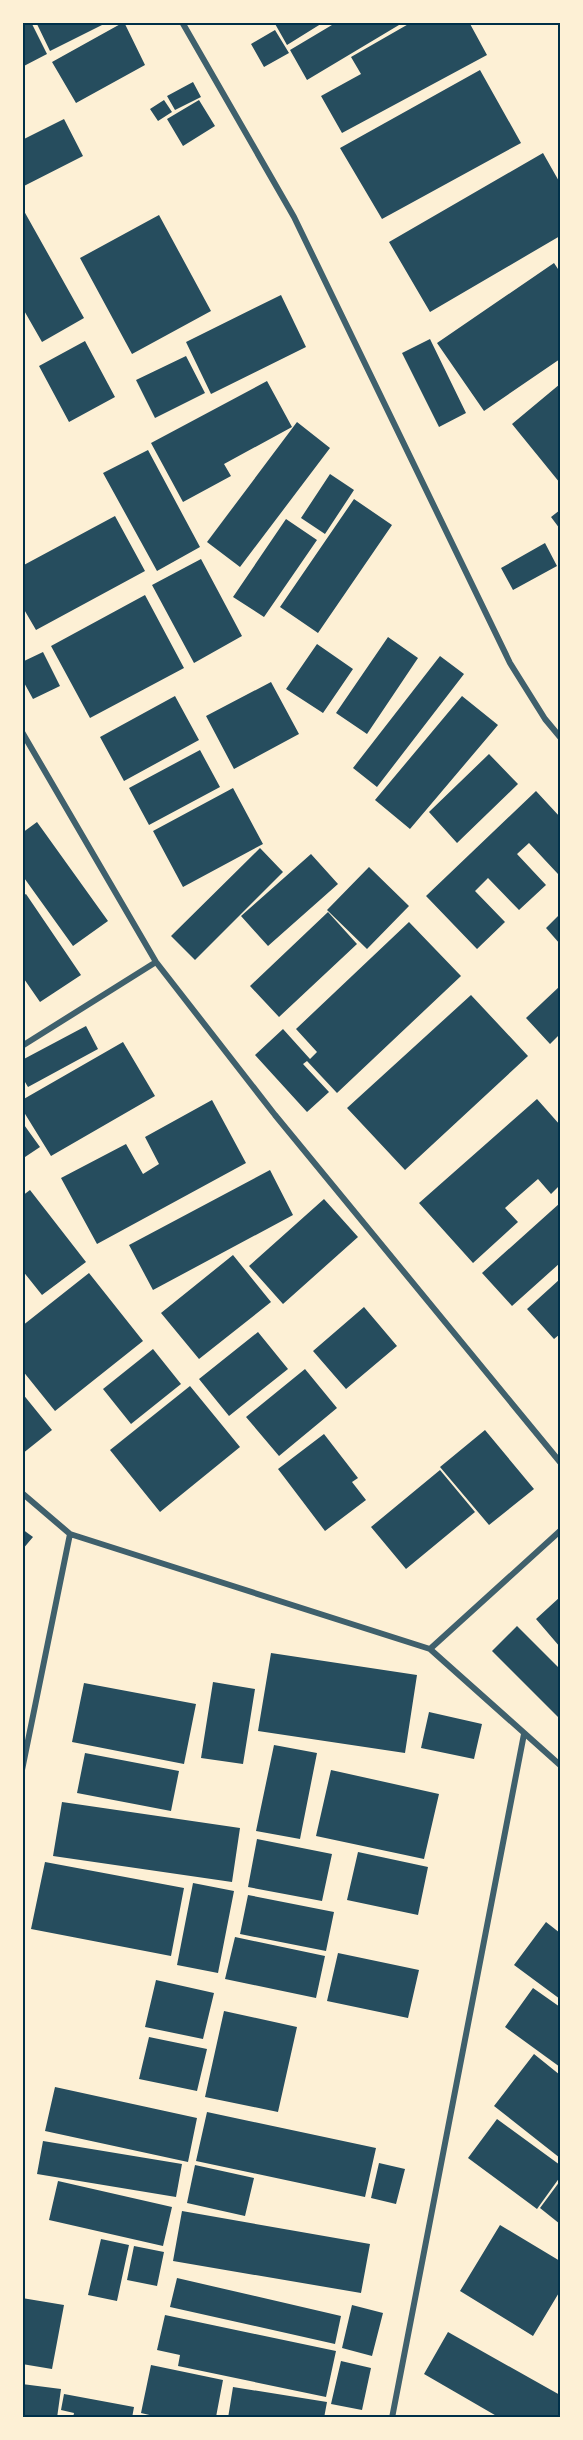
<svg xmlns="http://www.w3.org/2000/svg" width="583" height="2440" font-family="'Fira Sans',sans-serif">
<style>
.building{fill:#264d5e}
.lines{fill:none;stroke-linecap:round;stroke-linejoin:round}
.minor{stroke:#3f606c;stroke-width:6}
.neatline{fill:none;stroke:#003049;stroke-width:2}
</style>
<rect width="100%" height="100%" fill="#fdf0d5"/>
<path class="building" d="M22,22H31L47,54L22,67Z
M36,22H108L50,51Z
M124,22L145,65L76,103L52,62Z
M274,22H324L287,45Z
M337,22H404L307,80L290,50Z
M412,22H469L487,55L342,133L321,96L361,74L351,57Z
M275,30L289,53L264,67L251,44Z
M480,70L521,143L382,219L340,148Z
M193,82L201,97L175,110L167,96Z
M164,100L172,112L158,121L150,109Z
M199,100L215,126L183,146L167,119Z
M64,119L83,156L22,187V140Z
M543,153L560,183V236L430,312L389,242Z
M24,211L84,318L42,342L22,307V212Z
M159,215L211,311L132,354L80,258Z
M554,263L560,272V359L484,411L437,343Z
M281,295L306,347L211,394L186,342Z
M430,339L466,413L439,427L402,353Z
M85,341L115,397L69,422L39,366Z
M186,356L205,393L155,418L136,380Z
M267,381L292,427L224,464L231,476L183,502L151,443Z
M560,384V483L512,424Z
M297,422L330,448L240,567L207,542Z
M148,450L200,547L157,571L103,473Z
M330,474L354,490L325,534L301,518Z
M354,499L392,525L318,633L280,607Z
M560,510V529L551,517Z
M115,516L145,571L36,630L22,606V566Z
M286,519L317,540L264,617L233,597Z
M545,543L557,566L513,590L501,568Z
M201,559L242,636L194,663L152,585Z
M145,595L184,668L90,718L51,646Z
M388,637L418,658L367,734L336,713Z
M317,644L353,669L323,713L286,689Z
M43,652L60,686L33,699L22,679V662Z
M440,656L464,674L377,787L353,768Z
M271,682L299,734L234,769L206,716Z
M175,696L199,740L124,781L100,737Z
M462,696L498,725L410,829L375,800Z
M200,750L220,787L149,825L129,788Z
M489,754L518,784L457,843L429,812Z
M233,788L263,844L183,887L153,831Z
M536,791L560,817V872L558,874L529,843L517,854L546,885L519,910L488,878L475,891L505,922L477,949L426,896Z
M37,822L108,921L73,946L22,875V833Z
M260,848L283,872L195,960L171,936Z
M311,854L338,884L268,946L241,916Z
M369,867L409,906L367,949L327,910Z
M26,894L81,975L40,1002L22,976V896Z
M328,912L357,944L279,1017L250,986Z
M560,914V944L546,928Z
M409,922L461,976L337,1093L307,1061L303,1064L329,1092L307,1112L255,1055L283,1029L310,1059L317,1052L296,1029Z
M560,986V1034L550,1044L526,1018Z
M471,995L528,1056L405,1170L347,1108Z
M86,1026L98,1049L28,1087L22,1077V1060Z
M123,1042L155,1096L51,1156L22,1109V1100Z
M537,1099L560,1125V1185L551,1194L538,1179L505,1208L518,1222L473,1263L419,1203Z
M212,1100L246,1163L97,1244L61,1178L126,1144L143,1174L159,1164L145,1137Z
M22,1122L40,1147L22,1159Z
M270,1170L293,1215L153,1290L129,1245Z
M30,1190L86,1262L42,1295L22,1270V1196Z
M324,1199L358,1237L283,1304L249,1266Z
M560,1203V1263L512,1306L482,1273Z
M233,1255L271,1302L199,1359L161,1313Z
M89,1273L143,1341L55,1411L22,1370V1326Z
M560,1279V1334L554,1339L527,1309Z
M364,1307L397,1346L346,1389L313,1351Z
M258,1332L288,1369L229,1416L199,1379Z
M153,1349L181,1384L131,1424L103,1389Z
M305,1369L337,1408L279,1456L246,1417Z
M190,1386L240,1447L160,1512L110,1450Z
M22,1393L52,1430L22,1454Z
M485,1430L534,1489L489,1525L440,1467Z
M324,1434L358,1478L352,1482L366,1500L325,1531L278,1469Z
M440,1470L475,1512L406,1569L371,1527Z
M22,1529L33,1537L22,1550Z
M560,1597V1647L536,1619Z
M517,1626L560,1669V1719L492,1651Z
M271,1653L417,1675L405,1753L258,1731Z
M213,1682L255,1689L243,1764L201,1758Z
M84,1683L196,1704L184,1764L72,1742Z
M429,1712L482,1724L474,1759L421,1748Z
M274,1745L317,1753L300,1839L256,1831Z
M85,1753L179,1771L171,1811L77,1793Z
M331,1770L439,1794L424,1859L316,1836Z
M62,1802L240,1828L232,1882L53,1856Z
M257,1839L332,1854L322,1901L248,1887Z
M358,1852L428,1867L418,1915L347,1900Z
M45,1862L184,1888L171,1956L31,1929Z
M193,1883L234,1891L218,1973L177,1965Z
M248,1895L334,1912L326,1951L240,1934Z
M546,1922L560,1933V1999L514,1965Z
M235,1937L325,1956L316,1998L225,1979Z
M338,1953L419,1970L408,2018L327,2001Z
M156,1980L214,1993L203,2039L145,2027Z
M533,1988L560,2007V2067L505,2027Z
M224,2011L297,2027L278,2112L205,2097Z
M149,2037L207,2049L197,2091L139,2079Z
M534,2054L560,2075V2158L494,2106Z
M55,2087L197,2118L188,2162L45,2131Z
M207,2112L376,2148L365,2197L196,2161Z
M497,2119L560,2165V2177L537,2209L468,2158Z
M43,2141L182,2164L176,2197L37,2174Z
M379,2163L405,2169L396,2204L371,2198Z
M195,2165L254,2178L245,2216L187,2203Z
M58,2181L172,2207L163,2246L49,2220Z
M560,2181V2224L540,2208Z
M182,2211L370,2244L361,2293L173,2261Z
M500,2225L560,2261V2291L533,2336L460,2291Z
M101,2239L129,2245L117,2301L88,2295Z
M134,2246L164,2252L157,2286L127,2280Z
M177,2278L341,2316L335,2344L170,2307Z
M22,2298L64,2305L52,2369L22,2364Z
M352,2305L383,2313L372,2356L342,2348Z
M165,2315L336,2351L326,2397L178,2366L180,2355L157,2350Z
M448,2332L560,2395V2414L558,2418H500L424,2374Z
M341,2361L371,2368L362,2410L331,2404Z
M151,2365L223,2380L216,2417L162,2418L141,2413Z
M22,2384L61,2389L57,2418H22Z
M233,2387L327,2402L324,2418H228Z
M64,2394L134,2407L132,2418H73L74,2413L61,2410Z"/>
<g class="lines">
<path class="minor" d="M182,22L294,217L510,663L545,719L560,737
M22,732L156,962L275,1115L560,1462
M22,1046L156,962
M22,1493L70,1534L430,1649L560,1765
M430,1649L560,1531
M22,1770L70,1534
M392,2418L524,1734"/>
</g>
<rect width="583" height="2440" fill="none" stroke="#fdf0d5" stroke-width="48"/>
<rect x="24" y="24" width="535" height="2392" class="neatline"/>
</svg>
